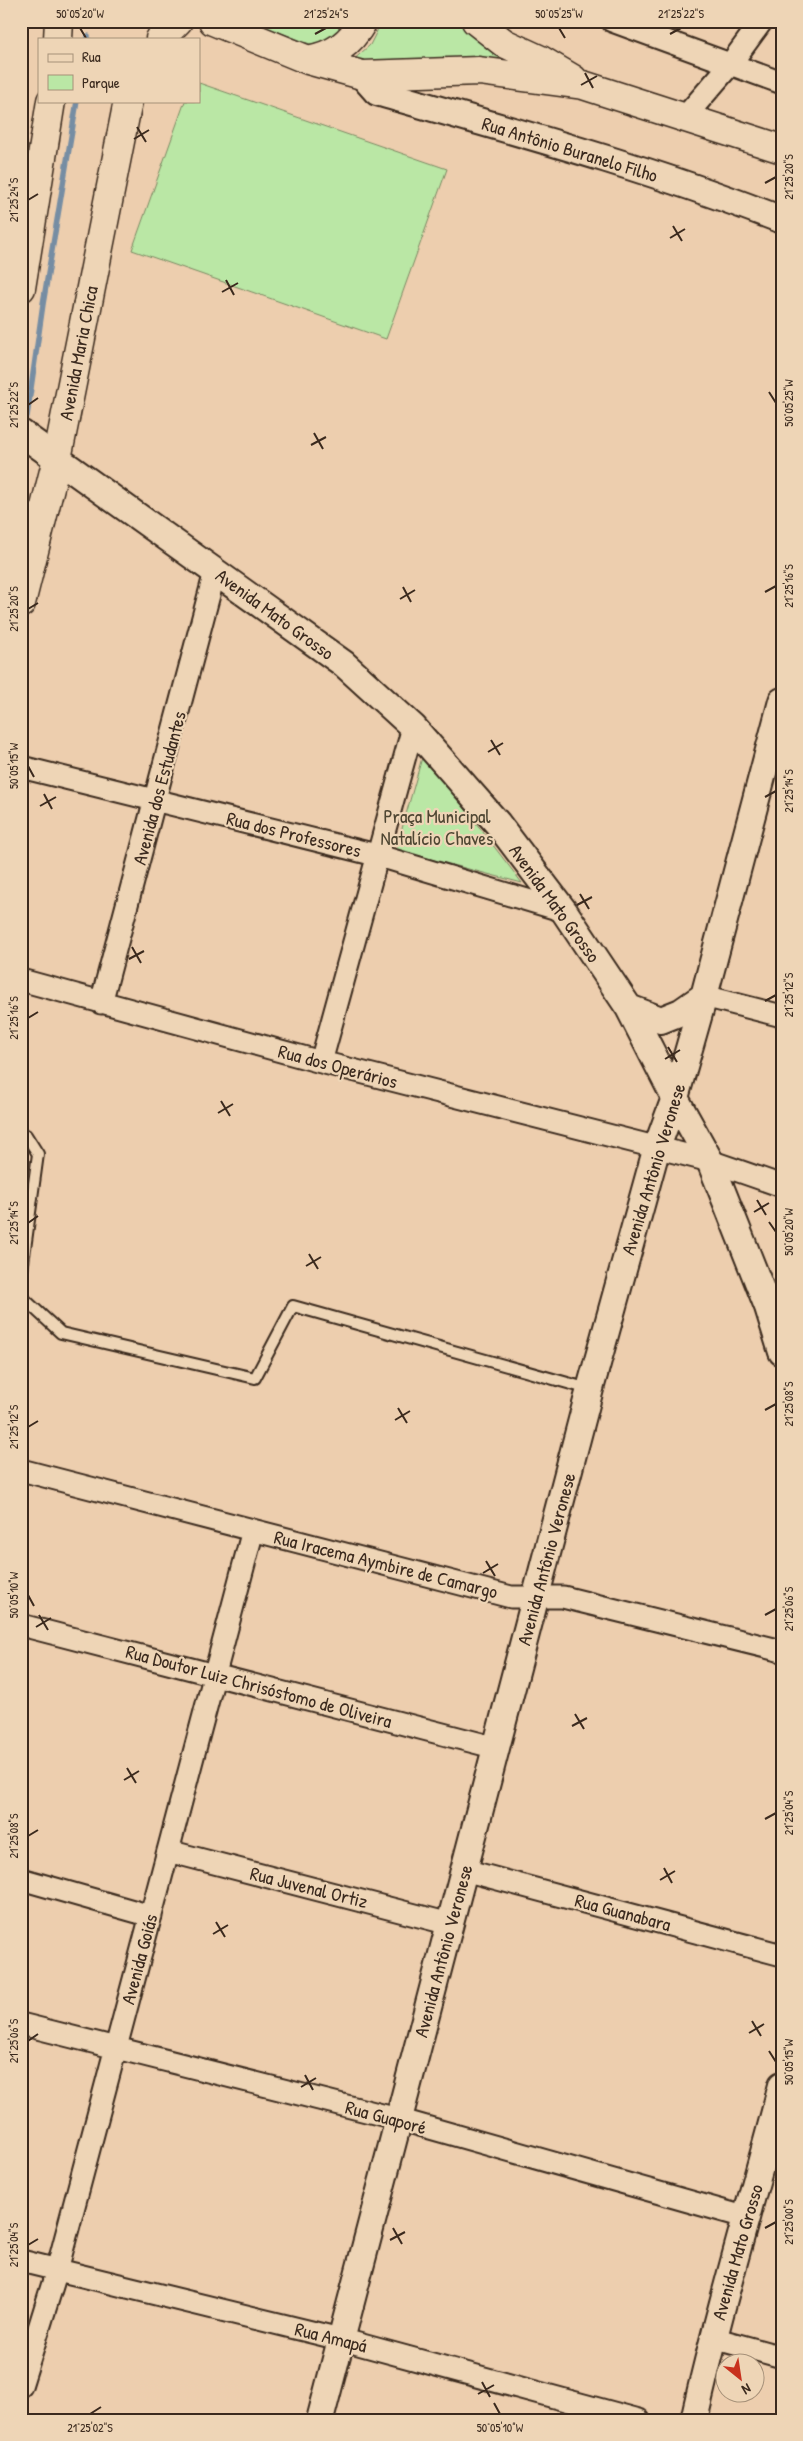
<svg xmlns="http://www.w3.org/2000/svg" width="803" height="2441" font-family="'Patrick Hand',sans-serif">
<style>
.green{fill:#bae7a5;stroke:#7a8862}
.lines{fill:none;stroke-linecap:round;stroke-linejoin:round}
.stream{stroke:#768da3;stroke-width:5.5}
.service-casing{stroke:#3b2a1e;stroke-width:14}
.minor-casing{stroke:#3b2a1e;stroke-width:25}
.tertiary-casing{stroke:#3b2a1e;stroke-width:30}
.secondary-casing{stroke:#3b2a1e;stroke-width:31}
.primary-casing{stroke:#3b2a1e;stroke-width:31}
.service{stroke:#eed5b6;stroke-width:10}
.minor{stroke:#eed5b6;stroke-width:21}
.tertiary{stroke:#eed5b6;stroke-width:26}
.secondary{stroke:#eed5b6;stroke-width:28}
.primary{stroke:#eed5b6;stroke-width:28}
.ticks{fill:none;stroke:#3b2a1e;stroke-width:2}
.labels{text-anchor:middle;dominant-baseline:central;stroke-width:4.5;stroke-linejoin:round;paint-order:stroke}
.street-label{font-size:19px;fill:#3b2a1e;stroke:#eed5b6}
.park-label{font-size:19px;fill:#4e4632;stroke:#eed5b6}
.neatline{fill:none;stroke:#3b2a1e;stroke-width:2}
.ticks-label{font-size:12px;text-anchor:middle;fill:#3b2a1e}
</style>
<rect width="100%" height="100%" fill="#edceae"/>
<filter id="ink" filterUnits="userSpaceOnUse"><feTurbulence type="fractalNoise" baseFrequency=".02" numOctaves="2"/><feDisplacementMap in="SourceGraphic" scale="10" xChannelSelector="R" yChannelSelector="G"/><feConvolveMatrix kernelMatrix="1 2 1 2 8 2 1 2 1" color-interpolation-filters="sRGB"/></filter>
<g filter="url(#ink)">
<path class="green" d="M250,21H351C339,34 328,42 310,44Z
M382,21H459L519,62H351L370,45Z
M199,83L447,169L386,339L132,250L185,101H199Z
M423,754L522,883L396,850Z"/>
<g class="lines">
<path class="stream" d="M88,39V36
M27,416L43,304L77,101
M21,454V453"/>
<g class="service-casing">
<path id="service" d="M21,1133L26,1135L38,1154L21,1278
M21,1296L61,1333L255,1378L293,1306L589,1389"/>
</g>
<g class="minor-casing">
<path id="minor" d="M612,21L782,83
M684,118L729,66L762,21
M21,767L376,855L564,911
M21,980L321,1062L710,1161L782,1186
M704,996L782,1016
M101,1003L215,572
M321,1062L413,727
M21,1470L511,1597H563L782,1651
M21,1625L497,1748
M168,1851L450,1924
M464,1870L782,1955
M21,1879L151,1916
M21,2024L398,2119L748,2218
M21,2261L340,2339L639,2420
M713,2338L782,2357
M21,2386L57,2270L253,1530"/>
</g>
<g class="tertiary-casing">
<path id="tertiary" d="M362,75L377,92C513,131 650,168 782,220
M21,433L344,664L413,727L498,824L564,911L629,1008L675,1098L710,1161L768,1307L782,1352
M629,1008L661,1020L681,1012L704,996
M320,2420L590,1389L657,1147L675,1098L704,996L782,701
M694,2420C719,2307 753,2197 782,2085"/>
</g>
<g class="secondary-casing">
<path id="secondary" d="M58,39L59,21
M160,39L178,21
M21,288L51,101
M21,603L57,459L128,101"/>
</g>
<g class="primary-casing">
<path id="primary" d="M213,21L308,60L362,75L479,71L583,85L782,149
M476,21L504,43L541,60L573,79
M308,60C334,55 350,44 363,21"/>
</g>
<use href="#service" class="service"/>
<use href="#minor" class="minor"/>
<use href="#tertiary" class="tertiary"/>
<use href="#secondary" class="secondary"/>
<use href="#primary" class="primary"/>
</g>
</g>
<path class="ticks" d="M80,28L86,38M559,28L565,38M315,34L326,28M670,34L681,28M585,73L593,88M581,85L597,76M137,127L146,142M134,139L149,130M765,183L776,177M28,200L38,194M673,226L682,241M670,238L685,229M226,280L234,295M222,292L238,283M769,392L776,403M28,405L38,398M314,433L323,449M311,445L326,437M403,587L411,602M765,592L776,586M400,599L415,590M28,609L38,603M491,740L500,755M488,752L503,743M28,766L34,777M44,794L52,809M765,797L776,791M40,806L56,797M580,894L589,909M577,905L592,897M132,947L141,963M129,959L144,951M765,1001L776,995M28,1018L38,1012M668,1047L677,1062M665,1059L680,1050M221,1101L230,1116M218,1113L233,1104M757,1200L766,1215M754,1212L769,1203M769,1222L776,1232M28,1223L38,1216M309,1254L318,1269M306,1266L321,1257M398,1408L407,1423M765,1410L776,1404M395,1420L410,1411M28,1427L38,1421M486,1561L495,1576M483,1573L498,1564M28,1595L34,1606M39,1615L48,1630M765,1615L776,1609M36,1627L51,1618M575,1714L584,1729M572,1726L587,1718M127,1768L136,1783M124,1780L139,1771M765,1819L776,1813M28,1836L38,1830M664,1868L672,1883M660,1880L675,1871M216,1922L225,1937M213,1934L228,1925M752,2021L761,2036M749,2033L764,2024M28,2041L38,2034M769,2051L776,2062M305,2075L313,2090M301,2087L316,2078M393,2228L402,2244M765,2228L776,2222M390,2240L405,2232M28,2245L38,2239M482,2382L490,2397M478,2394L494,2385M494,2403L500,2414M90,2414L101,2407"/>
<g class="labels">
<g class="street-label">
<text transform="translate(570 149) rotate(17)">Rua Antônio Buranelo Filho</text>
<text transform="translate(78 353) rotate(-79)">Avenida Maria Chica</text>
<text transform="translate(275 614) rotate(36)">Avenida Mato Grosso</text>
<text transform="translate(159 788) rotate(-75)">Avenida dos Estudantes</text>
<text transform="translate(294 834) rotate(14)">Rua dos Professores</text>
<text transform="translate(555 903) rotate(54)">Avenida Mato Grosso</text>
<text transform="translate(338 1066) rotate(15)">Rua dos Operários</text>
<text transform="translate(653 1169) rotate(-73)">Avenida Antônio Veronese</text>
<text transform="translate(546 1559) rotate(-75)">Avenida Antônio Veronese</text>
<text transform="translate(386 1564) rotate(14)">Rua Iracema Aymbire de Camargo</text>
<text transform="translate(259 1686) rotate(15)">Rua Doutor Luiz Chrisóstomo de Oliveira</text>
<text transform="translate(309 1887) rotate(14)">Rua Juvenal Ortiz</text>
<text transform="translate(623 1912) rotate(15)">Rua Guanabara</text>
<text transform="translate(443 1951) rotate(-75)">Avenida Antônio Veronese</text>
<text transform="translate(139 1959) rotate(-75)">Avenida Goiás</text>
<text transform="translate(386 2117) rotate(15)">Rua Guaporé</text>
<text transform="translate(737 2252) rotate(-74)">Avenida Mato Grosso</text>
<text transform="translate(331 2337) rotate(14)">Rua Amapá</text>
</g>
<g class="park-label">
<text x="437" y="816">Praça Municipal<tspan x="437" dy="22">Natalício Chaves</tspan></text>
</g>
</g>
<rect width="803" height="2441" fill="none" stroke="#eed5b6" stroke-width="55"/>
<rect x="38" y="38" width="162" height="65" fill="#eed5b6" stroke="#a69179"/>
<rect x="48" y="54" width="25" height="8" fill="#eed5b6" stroke="#a69179"/>
<text x="82" y="62" font-size="15" fill="#3b2a1e">Rua</text>
<rect x="48" y="75" width="25" height="15" fill="#bae7a5" stroke="#a69179"/>
<text x="82" y="88" font-size="15" fill="#3b2a1e">Parque</text>
<g transform="translate(740 2378) rotate(150)"><circle r="24" fill="#eed5b6" stroke="#a69179"/>
<path d="M0-4L9 19L0 12L-9 19Z" fill="#c8321e"/>
<text y="-8" font-size="14" font-weight="bold" text-anchor="middle" fill="#3b2a1e">N</text>
</g>
<rect x="28" y="28" width="748" height="2386" class="neatline"/>
<g class="ticks-label">
<text x="80" y="18">50°05'20"W</text>
<text x="326" y="18">21°25'24"S</text>
<text x="559" y="18">50°05'25"W</text>
<text x="681" y="18">21°25'22"S</text>
<text transform="translate(789 177) rotate(-90)" y="4">21°25'20"S</text>
<text transform="translate(14 200) rotate(-90)" y="4">21°25'24"S</text>
<text transform="translate(789 403) rotate(-90)" y="4">50°05'25"W</text>
<text transform="translate(14 405) rotate(-90)" y="4">21°25'22"S</text>
<text transform="translate(789 586) rotate(-90)" y="4">21°25'16"S</text>
<text transform="translate(14 609) rotate(-90)" y="4">21°25'20"S</text>
<text transform="translate(14 766) rotate(-90)" y="4">50°05'15"W</text>
<text transform="translate(789 791) rotate(-90)" y="4">21°25'14"S</text>
<text transform="translate(789 995) rotate(-90)" y="4">21°25'12"S</text>
<text transform="translate(14 1018) rotate(-90)" y="4">21°25'16"S</text>
<text transform="translate(14 1223) rotate(-90)" y="4">21°25'14"S</text>
<text transform="translate(789 1232) rotate(-90)" y="4">50°05'20"W</text>
<text transform="translate(789 1404) rotate(-90)" y="4">21°25'08"S</text>
<text transform="translate(14 1427) rotate(-90)" y="4">21°25'12"S</text>
<text transform="translate(14 1595) rotate(-90)" y="4">50°05'10"W</text>
<text transform="translate(789 1609) rotate(-90)" y="4">21°25'06"S</text>
<text transform="translate(789 1813) rotate(-90)" y="4">21°25'04"S</text>
<text transform="translate(14 1836) rotate(-90)" y="4">21°25'08"S</text>
<text transform="translate(14 2041) rotate(-90)" y="4">21°25'06"S</text>
<text transform="translate(789 2062) rotate(-90)" y="4">50°05'15"W</text>
<text transform="translate(789 2222) rotate(-90)" y="4">21°25'00"S</text>
<text transform="translate(14 2245) rotate(-90)" y="4">21°25'04"S</text>
<text x="90" y="2432">21°25'02"S</text>
<text x="500" y="2432">50°05'10"W</text>
</g>
</svg>
